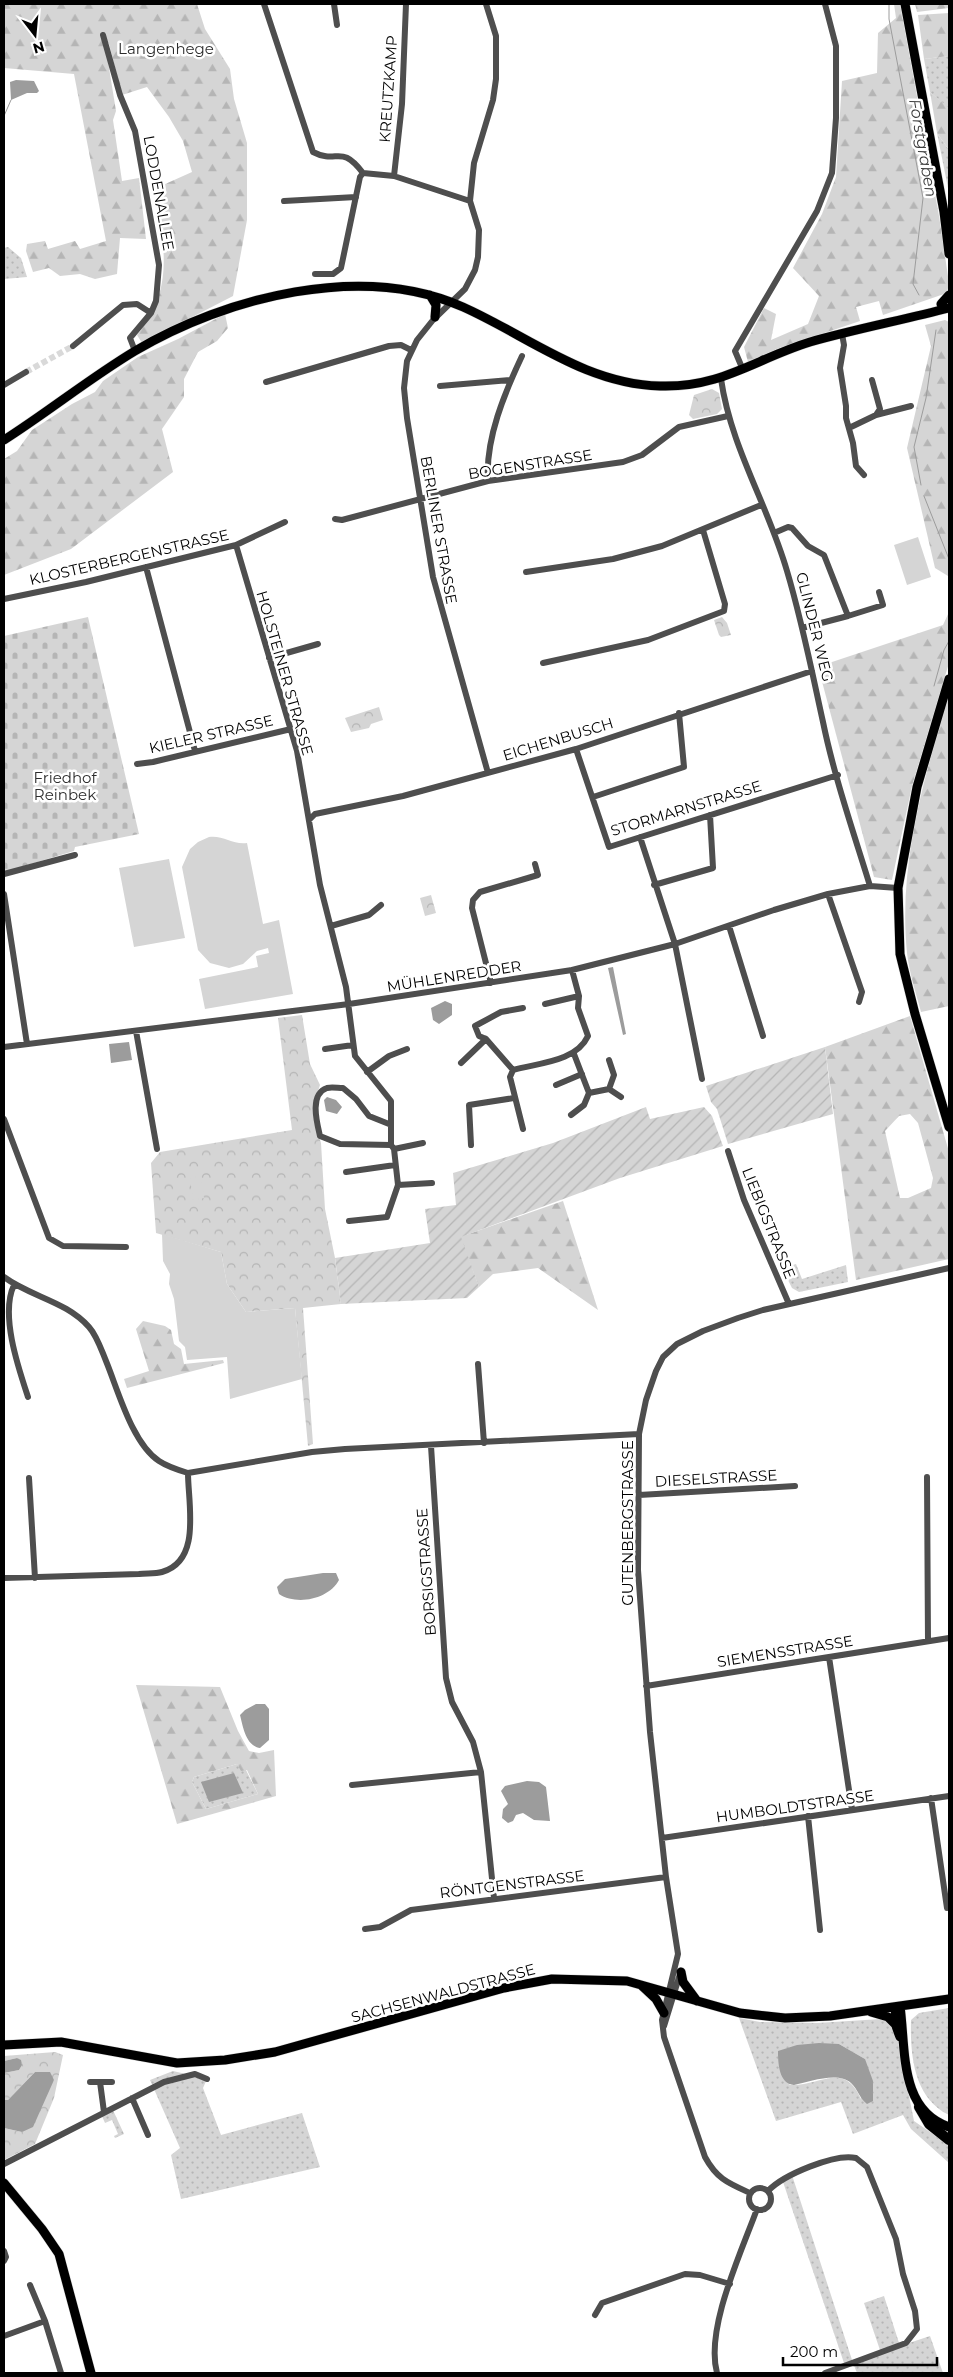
<svg xmlns="http://www.w3.org/2000/svg" width="953" height="2377" font-family="Montserrat,sans-serif">
<style>
.grass{fill:url(#grass-dots);fill-rule:evenodd}
.forest{fill:url(#forest-firs);fill-rule:evenodd}
.cemetery{fill:url(#cemetery-stones)}
.park{fill:url(#park-crowns)}
.garden{fill:url(#garden-furrows)}
.pitch{fill:#d5d5d5}
.water{fill:#9c9c9c}
.lines{fill:none;stroke-linecap:round;stroke-linejoin:round}
.stream{stroke:#9c9c9c;stroke-width:1}
.minor-tunnel{stroke:#d9d9d9;stroke-width:6;stroke-dasharray:6 3;stroke-linecap:butt}
.major-casing{stroke:#dbdbdb;stroke-width:10}
.highway-casing{stroke:#dbdbdb;stroke-width:11}
.minor{stroke:#4e4e4e;stroke-width:6}
.major{stroke:#000;stroke-width:9}
.highway{stroke:#000;stroke-width:10}
.labels{text-anchor:middle;dominant-baseline:central;stroke-width:5;stroke-linejoin:round;paint-order:stroke}
.park-label{font-size:15px;fill:#2c2c2c;stroke:#fff}
.street-label{font-size:15px;fill:#000;stroke:#fff}
.water-label{font-size:16px;font-style:italic;fill:#3d3d3d;stroke:#fff}
</style>
<defs>
<pattern id="grass-dots" width="8" height="8" patternUnits="userSpaceOnUse" patternTransform="scale(1.25)"><rect width="8" height="8" fill="#d5d5d5"/><path d="M2 2h.1M6 6h.1" fill="none" stroke="#b5b5b5" stroke-width="1.8" stroke-linecap="round"/></pattern>
<pattern id="forest-firs" width="22" height="20" patternUnits="userSpaceOnUse" patternTransform="scale(1.25)"><rect width="22" height="20" fill="#d5d5d5"/><path d="M5 1l3.5 6h-7zM16 11l3.5 6h-7z" fill="#b5b5b5"/></pattern>
<pattern id="cemetery-stones" width="16" height="16" patternUnits="userSpaceOnUse" patternTransform="scale(1.25)"><rect width="16" height="16" fill="#d5d5d5"/><path d="M2 7V4a2 2 0 0 1 4 0v3zM10 15v-3a2 2 0 0 1 4 0v3z" fill="#b5b5b5"/></pattern>
<pattern id="park-crowns" width="20" height="18" patternUnits="userSpaceOnUse" patternTransform="scale(1.25)"><rect width="20" height="18" fill="#d5d5d5"/><path d="M2 6a3 3 0 1 1 6 0M12 15a3 3 0 1 1 6 0" fill="none" stroke="#b5b5b5"/></pattern>
<pattern id="garden-furrows" width="10" height="10" patternUnits="userSpaceOnUse" patternTransform="scale(1.25)"><rect width="10" height="10" fill="#d5d5d5"/><path d="M-1 1l2-2M0 10L10 0M9 11l2-2" fill="none" stroke="#b5b5b5"/></pattern>
</defs>
<rect width="100%" height="100%" fill="#fff"/>
<path class="grass" d="M949,56V109L930,92L924,59Z
M937,133L949,150V193Z
M8,247L21,258L27,277L4,279V248Z
M796,1264L802,1279L846,1265L848,1282L799,1292L792,1288L782,1268Z
M237,1764L246,1770L258,1794L206,1809L192,1782L194,1777Z
M949,2008V2115C914,2098 910,2056 911,2020L919,2013Z
M739,2018L760,2022L817,2023L881,2019L891,2023L896,2031L914,2121L949,2145V2163L911,2129L903,2115L853,2134L841,2102L776,2121ZM839,2044L865,2059L861,2099C844,2060 819,2087 789,2085Z
M173,2071L207,2079L203,2088L221,2135L302,2113L320,2167L181,2199L171,2155L180,2148L150,2080Z
M112,2108L124,2134L115,2138L114,2136L118,2134L112,2120L105,2123L101,2114Z
M792,2175L853,2363L881,2353L864,2303L884,2296L900,2346L930,2336L943,2373H857L853,2363L845,2366L782,2179Z"/>
<path class="forest" d="M4,4H197L205,29L230,69L234,99L247,143V220L233,296L142,343L137,335C176,287 162,247 158,191L163,185L192,172L183,141L169,117L147,87L122,95L109,44L104,37L116,111L113,120L122,181L139,178L146,239L120,238L117,274L95,279L80,274L60,276L49,268L33,272L26,251L27,244L45,241L48,249L75,241L80,249L106,241L74,74L4,68Z
M894,4H900L939,216L949,283L947,293L883,315L879,301L856,307L860,321L777,349L748,362L744,347L764,308L776,314L771,340L808,324L819,296L793,268L822,214L836,177L842,81L877,73L878,33L896,18Z
M915,4H949V8L917,12Z
M949,13V56L924,59L918,15Z
M930,92L949,108V150L937,133Z
M225,314L228,328L217,341L198,352L184,379V397L162,429L173,472L71,549L4,575V459L17,451L32,430L72,404L95,392L103,381L138,357L178,339Z
M945,320L949,322V588L948,576L935,568L907,448L931,346L925,325Z
M949,612V663L912,786L892,880L874,877L820,674L829,663L943,625Z
M949,694V1006L921,1012C916,993 909,972 907,953C898,864 924,778 949,694Z
M910,1016L949,1152V1259L856,1280L825,1047ZM910,1114L918,1123L933,1178L931,1188L908,1198H900L885,1131L899,1116Z
M563,1201L598,1310L538,1268L493,1274L479,1287L460,1237Z
M143,1321L165,1326L171,1330L174,1344L181,1349L184,1364L223,1360L224,1363L127,1388L124,1379L149,1371L136,1329Z
M136,1685L220,1687L238,1731L249,1751L259,1753L274,1750L276,1796L177,1824ZM237,1764L241,1771L247,1770L258,1794L206,1809L192,1782L194,1777Z"/>
<path class="cemetery" d="M88,617L139,834L75,847L74,851L4,872V636Z"/>
<path class="park" d="M712,389L719,393L722,409L717,414L693,419L689,415L694,395Z
M722,617L727,623L731,635L721,637L719,635L714,620Z
M379,707L383,720L371,724L369,728L351,732L345,718Z
M431,895L436,913L425,916L420,898Z
M302,1015L310,1064L320,1085L313,1106L315,1125L321,1143L325,1209L335,1258L341,1304L303,1308L313,1444L308,1446L295,1308L246,1312L227,1284L221,1252L156,1233L151,1163L160,1152L292,1130L278,1018Z
M55,2052L63,2055L54,2098L35,2144L4,2160V2128L22,2132L54,2080L35,2072L8,2100H4V2073L19,2070L22,2064L17,2058L4,2061V2056Z"/>
<path class="garden" d="M825,1047L833,1114L728,1144L717,1109L711,1102L706,1086Z
M646,1107L650,1119L704,1107L712,1116L723,1146L620,1178L461,1237L479,1287L467,1298L341,1304L335,1258L430,1243L425,1209L456,1205L453,1173L553,1143Z"/>
<path class="pitch" d="M918,537L931,577L907,585L894,545Z
M209,837C223,835 233,845 247,843L263,924L279,920L293,994L205,1009L199,979L258,967L256,956L269,953L268,948L257,951L243,964L229,968L210,963L198,950L182,867L190,849L198,842Z
M169,859L185,938L134,947L119,868Z
M201,1176L204,1198L193,1200L190,1178Z
M162,1234L221,1252L227,1284L246,1312L295,1308L302,1379L230,1399L227,1357L187,1360L185,1347L179,1341L174,1299L169,1284L170,1274L163,1261Z"/>
<path class="water" d="M16,80L34,81L39,91L37,93H27L11,100L10,82Z
M613,967L626,1034L623,1035L608,968Z
M445,1001L452,1004V1015L439,1024L433,1020L431,1008Z
M129,1042L132,1060L111,1063L109,1044Z
M327,1097L336,1100L342,1107L337,1114L326,1111L324,1100Z
M323,1573H336L339,1580C329,1599 297,1606 279,1594L277,1587L285,1579Z
M256,1704H265L269,1709V1740L260,1748C246,1746 243,1727 240,1715L245,1710Z
M234,1773L243,1793L209,1802L201,1782Z
M527,1781L539,1782L546,1787L550,1821L534,1820L523,1813L516,1815L513,1821L508,1823L502,1818L503,1809L508,1804L501,1791L505,1786Z
M819,2043L839,2044L865,2059L873,2081V2101L867,2104C859,2098 858,2089 851,2083C838,2071 809,2082 794,2085C779,2084 778,2063 778,2051L797,2045Z
M17,2058L21,2060L22,2065L19,2070L4,2073V2061Z
M35,2072H50L54,2080L33,2127L22,2132L4,2128V2100H8Z"/>
<g class="lines">
<path class="stream" d="M889,4V19L923,198L913,284L919,295
M4,116L11,100
M4,142V152
M921,485L914,447L926,398L936,330
M924,496L949,559
M934,686L944,650L949,641"/>
<path class="minor-tunnel" d="M26,372L73,346"/>
<g class="major-casing">
<path id="major" d="M905,4L944,212L949,254
M430,295L436,305L435,317
M941,304L949,295
M4,440C48,412 90,378 135,351C226,297 362,262 463,307C528,336 585,384 660,386C721,388 755,359 810,342C856,329 903,320 949,308
M949,679L917,787L898,888L900,954L915,1014L949,1127
M681,1972L683,1982L697,2001
M641,1985L656,1999L664,2013
M900,2006C906,2050 899,2110 949,2127
M871,2012L888,2017L896,2025
M900,2037C896,2026 890,2016 900,2006
M4,2045L61,2042L177,2063L225,2060L275,2052L504,1988L552,1979L627,1981L740,2013L785,2018L830,2016L949,1999
M4,2183L42,2229L59,2254L91,2373"/>
</g>
<g class="highway-casing">
<path id="highway" d="M919,2107L929,2124L949,2140"/>
</g>
<path class="minor" d="M264,4L313,152C338,165 340,143 363,173
M334,4L337,25
M486,4L496,36V79L493,100L474,163L470,201L479,230L478,257L475,270L465,289L433,320L417,340L407,361L404,388L407,418L433,577L488,773
M103,35L120,95L135,131L159,265L156,301L151,313L130,338L135,351
M363,173L394,176L470,201
M394,176L402,104L406,4
M284,201L356,197
M315,274H333L341,268L360,177L363,173
M842,334L844,345L840,368L846,406V418L853,443L856,466L864,475
M73,346L123,305L137,304L151,313
M743,370L735,351L817,211L832,173L836,118V46L825,4
M721,379C731,448 768,505 787,571C802,621 812,672 823,722C834,776 854,834 870,886
M872,380L880,409L876,415
M266,382L389,346L401,345L411,350
M4,385L26,372
M440,386L510,380
M849,428L876,415L911,406
M488,481C485,439 505,392 522,356
M335,519L342,520L488,481L623,462L642,455L679,427L728,416
M774,533L788,527L792,528L808,546L824,555L848,616L802,628
M236,545L297,751L320,885L346,987L355,1056L391,1101V1145L394,1149L398,1185L387,1217L349,1221
M146,567L195,751
M526,572L613,559L662,546L761,505
M4,599L86,582L236,545L285,522
M848,616L883,605L879,592
M269,658L318,644
M543,663L648,640L724,611L725,604L703,530
M576,749L609,847L838,775
M137,764L153,762L291,729
M593,797L684,767L679,713
M309,820L315,814L403,796L576,749L812,671
M640,837L675,944L702,1079
M4,874L75,855
M654,885L713,868L710,815
M4,894L27,1044
M828,894L862,992L859,1002
M331,926L369,915L381,905
M729,926L763,1036
M491,983L472,908L473,900L480,892L538,875L535,864
M545,1004L579,996
M136,1031L157,1149
M4,1047L349,1004L572,970L675,944L774,910L828,894L870,886L898,888
M325,1049L353,1045
M574,1054L589,1093L609,1089
M609,1060L614,1075L609,1089L621,1097
M461,1063L486,1039
M513,1070L486,1039L479,1036L475,1026L501,1012L523,1008
M367,1072L389,1056L407,1049
M556,1085L582,1074
M571,1115L584,1105L589,1093
M4,1119L49,1238L63,1246L126,1247
M389,1124L369,1116L356,1099L343,1088C338,1088 331,1087 327,1088C309,1094 317,1123 320,1136L340,1144L391,1145
M523,1129L510,1077L513,1070C538,1063 576,1062 588,1036L578,1008L579,996L572,970
M471,1145L469,1105L514,1098
M394,1149L423,1143
M728,1151L744,1200L789,1304
M346,1172L395,1165
M398,1185L432,1183
M4,1277C31,1297 66,1301 89,1327C97,1336 101,1349 106,1361C118,1390 132,1443 159,1461C168,1467 178,1470 188,1473L312,1452L345,1449L639,1434
M14,1285C0,1314 18,1367 28,1397
M478,1364L484,1443
M431,1446L446,1678L452,1702L473,1742L481,1772L494,1898
M927,1477L928,1641
M29,1478L35,1578
M639,1495L795,1486
M4,1578L139,1574C146,1573 155,1574 162,1572C202,1561 188,1504 188,1473
M829,1657L852,1810
M646,1686L949,1638
M352,1785L481,1772
M931,1798L947,1908
M808,1816L820,1930
M662,1838L949,1796
M365,1929L380,1927L411,1910L666,1877
M664,2026L680,1974
M90,2082H100L104,2112
M100,2082H112
M132,2098L148,2135
M4,2164L164,2082L195,2074L207,2079
M749 2199a11 11 0 1 1 22 0a11 11 0 1 1-22 0Z
M768,2191C783,2175 835,2153 856,2158L867,2167L896,2239L903,2274L915,2311L917,2329L906,2343L825,2373
M750,2193C728,2183 717,2179 705,2157L664,2037L662,2020L678,1954L666,1877L650,1732L638,1570L639,1434L646,1400L656,1371L663,1357L677,1344L703,1331L738,1318L763,1310L949,1268
M4,2251L6,2257L4,2261
M30,2285L45,2321
M595,2315L602,2303L685,2274L700,2275L730,2284
M4,2336L45,2321L61,2373
M717,2373C705,2329 741,2253 757,2209"/>
<use href="#major" class="major"/>
<use href="#highway" class="highway"/>
</g>
<g class="labels">
<g class="park-label">
<text x="166" y="48">Langenhege</text>
<text x="65" y="777">Friedhof<tspan x="65" dy="17">Reinbek</tspan></text>
</g>
<g class="street-label">
<text transform="translate(388 89) rotate(-86)">KREUTZKAMP</text>
<text transform="translate(159 193) rotate(80)">LODDENALLEE</text>
<text transform="translate(530 464) rotate(-9)">BOGENSTRASSE</text>
<text transform="translate(439 530) rotate(80)">BERLINER STRASSE</text>
<text transform="translate(129 557) rotate(-13)">KLOSTERBERGENSTRASSE</text>
<text transform="translate(815 627) rotate(76)">GLINDER WEG</text>
<text transform="translate(285 673) rotate(74)">HOLSTEINER STRASSE</text>
<text transform="translate(211 734) rotate(-13)">KIELER STRASSE</text>
<text transform="translate(558 739) rotate(-17)">EICHENBUSCH</text>
<text transform="translate(686 808) rotate(-17)">STORMARNSTRASSE</text>
<text transform="translate(454 976) rotate(-9)">MÜHLENREDDER</text>
<text transform="translate(769 1223) rotate(68)">LIEBIGSTRASSE</text>
<text transform="translate(716 1478) rotate(-3)">DIESELSTRASSE</text>
<text transform="translate(627 1523) rotate(-90)">GUTENBERGSTRASSE</text>
<text transform="translate(426 1572) rotate(-94)">BORSIGSTRASSE</text>
<text transform="translate(785 1651) rotate(-9)">SIEMENSSTRASSE</text>
<text transform="translate(795 1806) rotate(-8)">HUMBOLDTSTRASSE</text>
<text transform="translate(512 1884) rotate(-7)">RÖNTGENSTRASSE</text>
<text transform="translate(443 1993) rotate(-15)">SACHSENWALDSTRASSE</text>
</g>
<g class="water-label">
<text transform="translate(923 148) rotate(80)">Forstgraben</text>
</g>
</g>
<rect width="953" height="2377" fill="none" stroke="#000000" stroke-width="10"/>
<g transform="translate(35 35) rotate(164)" stroke="#ffffff" stroke-width="4" paint-order="stroke">
<path d="M0-4L9 19L0 12L-9 19Z" fill="#000000"/>
<text y="-8" font-size="14" font-weight="bold" text-anchor="middle" fill="#000000">N</text>
</g>
<path d="M783 2357v8h154v-8" fill="none" stroke="#000000" stroke-width="2.5"/>
<text x="790" y="2357" font-size="15" fill="#000000" stroke="#ffffff" stroke-width="4" paint-order="stroke">200 m</text>
</svg>
